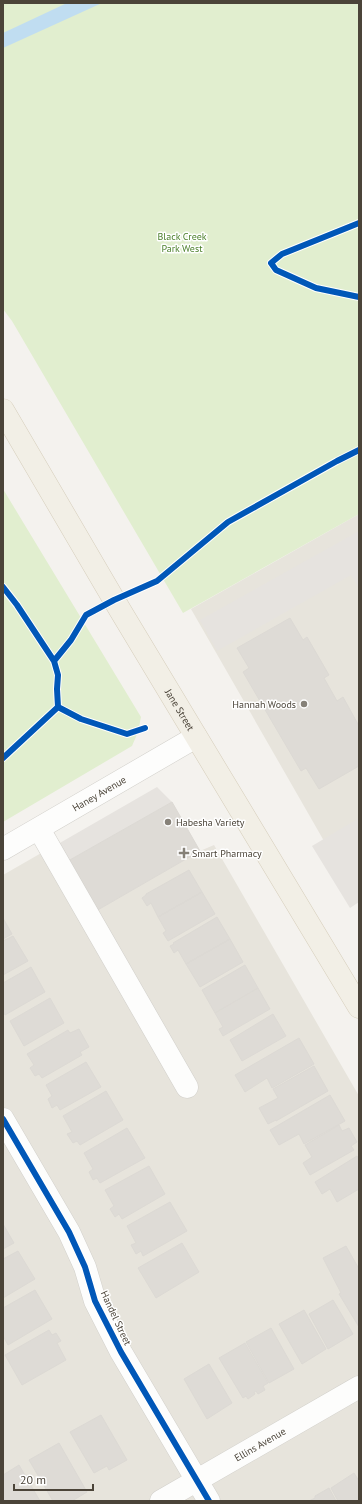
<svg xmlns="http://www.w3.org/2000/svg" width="362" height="1504" font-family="'PT Sans',sans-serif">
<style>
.residential{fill:#e7e4dc}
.green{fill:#e1eecf}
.parking{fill:#e6e3df}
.water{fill:#c0ddf1}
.building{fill:#dedbd6;stroke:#dcd9d4}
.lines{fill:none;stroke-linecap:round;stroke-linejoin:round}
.minor-casing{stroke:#d2d0cb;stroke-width:23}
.major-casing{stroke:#d6cebb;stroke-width:23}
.minor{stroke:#fdfdfc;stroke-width:22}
.major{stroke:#f2efe6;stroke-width:22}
.cycleway-casing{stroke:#fff;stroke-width:8}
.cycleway{stroke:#0057b8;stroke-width:6}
.poi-dot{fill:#868178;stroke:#fff;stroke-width:1.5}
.labels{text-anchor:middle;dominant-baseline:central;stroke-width:3;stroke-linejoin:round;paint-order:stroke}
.park-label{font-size:10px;fill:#4a7f2a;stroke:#fff}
.poi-label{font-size:10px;fill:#4b4439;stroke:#fff;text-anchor:start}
.street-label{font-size:10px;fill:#4b4439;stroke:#fff}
</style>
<rect width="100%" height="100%" fill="#f4f2ee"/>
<path class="residential" d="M359,514V902L191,609Z
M214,845L359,1096V1501H3V875L43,852L96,911L200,851Z"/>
<path class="green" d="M3,3H359V514L183,613L12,321L3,309Z
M3,489L141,717L138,732L132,746L3,822Z"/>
<path class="parking" d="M359,531V588L351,575L217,651L200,620Z
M157,787L172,802L68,861L58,844Z
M359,818V902L350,908L312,846Z"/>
<path class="water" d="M67,3H102L3,48V33Z"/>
<path class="building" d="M290,618L303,640L307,637L329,675L324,678L337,701L343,697L359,726V766L319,789L306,768L301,771L264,708L243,672L249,668L237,648Z
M172,802L200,851L96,911L68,861Z
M189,870L202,892L158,917L151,903L147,906L142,898L146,895V894Z
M202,892L215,914L168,941L163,933L166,931L158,917Z
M217,917L230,939L186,964L178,950L174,953L170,946L174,944L173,943Z
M3,918L12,934L3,939Z
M13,936L28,961L3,975V941Z
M230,939L243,962L200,987L186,964Z
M245,965L258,988L215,1013L202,990Z
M31,967L45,992L5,1015L3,1011V983Z
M258,988L270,1009L223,1036L219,1029L223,1027L215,1013Z
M50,998L64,1023L24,1046L10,1021Z
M273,1014L286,1036L242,1061L230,1040Z
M79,1029L89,1047L80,1052L82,1055L42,1078L39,1074L35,1076L30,1068L34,1065L27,1054L68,1030L70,1033Z
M299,1038L314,1064L272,1088L267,1078L245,1092L235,1075Z
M86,1062L101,1087L60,1110L57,1105L52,1108L48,1099L52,1096L46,1085Z
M314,1066L328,1091L276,1121V1120L268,1124L259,1108L278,1098L273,1089Z
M106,1091L123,1120L80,1145L77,1141L73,1143L67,1134L72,1132L63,1116Z
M330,1095L345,1121L304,1144L299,1134L279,1145L270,1130Z
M339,1125L342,1131L349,1128L357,1142L351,1146L354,1150L310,1175L303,1163L312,1157L305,1145Z
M127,1128L145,1158L100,1183L97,1178L93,1180L89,1172L93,1169L84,1153Z
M357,1156L359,1160V1189L337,1202L330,1189L322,1194L315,1182Z
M149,1166L165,1194L122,1219L119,1214L115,1217L110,1209L114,1206L105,1190Z
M170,1202L187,1231L143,1256L141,1251L136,1254L131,1245L136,1243L127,1226Z
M3,1224L14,1243L3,1249Z
M182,1243L199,1272L156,1298L138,1268Z
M346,1246L359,1269V1327L339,1294L341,1293L323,1258Z
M18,1251L35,1279L3,1298V1259Z
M35,1290L52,1319L8,1345L3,1336V1308Z
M333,1300L353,1334L328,1349L309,1314Z
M304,1310L326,1349L302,1364L279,1324Z
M271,1328L294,1369L269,1383L246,1342Z
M49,1330L52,1335L56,1333L61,1341L57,1343L66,1360L22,1385L5,1355Z
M245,1343L268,1383L263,1386L265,1390L258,1394L256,1391L254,1392L255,1394L248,1399L246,1396L243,1398L219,1358Z
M209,1364L232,1403L207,1419L184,1379Z
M101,1415L127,1460L109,1470L107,1466L94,1473L70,1432Z
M59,1443L87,1492L72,1501H53L29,1460Z
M19,1465L40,1501H3V1475Z
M354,1473L359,1481V1501H338L331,1488Z
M329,1488L336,1501H309L315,1498V1496Z"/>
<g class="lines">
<g class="minor-casing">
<g id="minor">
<path d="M39,829L187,1087"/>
<path id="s1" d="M3,849L196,737"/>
<path d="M3,1119L69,1232L85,1267L95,1301L121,1352L209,1501"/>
<path id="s2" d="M161,1501L359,1387"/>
</g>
</g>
<g class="major-casing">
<g id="major">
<path id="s3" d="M3,410L120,610L359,1007"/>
</g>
</g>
<use href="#minor" class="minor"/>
<use href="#major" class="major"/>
<g class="cycleway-casing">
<path id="cycleway" d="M359,223L282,254L271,263L276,270L316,288L359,297
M3,587L17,605L54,661L58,675L57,689L58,707L81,719L127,734L145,728
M54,661L71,640L86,615L114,600L157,581L228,522L337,461L359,450
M3,758L58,707
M3,1119L69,1232L85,1267L95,1301L121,1352L209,1501"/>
</g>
<use href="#cycleway" class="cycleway"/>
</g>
<g class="poi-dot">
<circle cx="304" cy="704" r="4"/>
<circle cx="168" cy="822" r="4"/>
<path d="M182 847h4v4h4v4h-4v4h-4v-4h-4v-4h4z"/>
</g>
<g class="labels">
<g class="park-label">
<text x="182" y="236">Black Creek<tspan x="182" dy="12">Park West</tspan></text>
</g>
<g class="poi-label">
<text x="296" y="704" text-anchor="end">Hannah Woods</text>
<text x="176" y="822">Habesha Variety</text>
<text x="192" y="853">Smart Pharmacy</text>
</g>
<g class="street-label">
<text stroke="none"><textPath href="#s3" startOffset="348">Jane Street</textPath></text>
<text stroke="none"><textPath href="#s1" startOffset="111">Haney Avenue</textPath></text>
<text transform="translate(116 1318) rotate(65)">Handel Street</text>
<text stroke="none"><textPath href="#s2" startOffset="114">Ellins Avenue</textPath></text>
</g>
</g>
<rect width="362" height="1504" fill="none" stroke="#4b4439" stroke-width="8"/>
<path d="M14 1484v6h79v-6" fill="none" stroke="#4b4439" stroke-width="2"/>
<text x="20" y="1484" font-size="12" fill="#4b4439" stroke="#ffffff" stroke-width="3" paint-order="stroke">20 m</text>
</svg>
